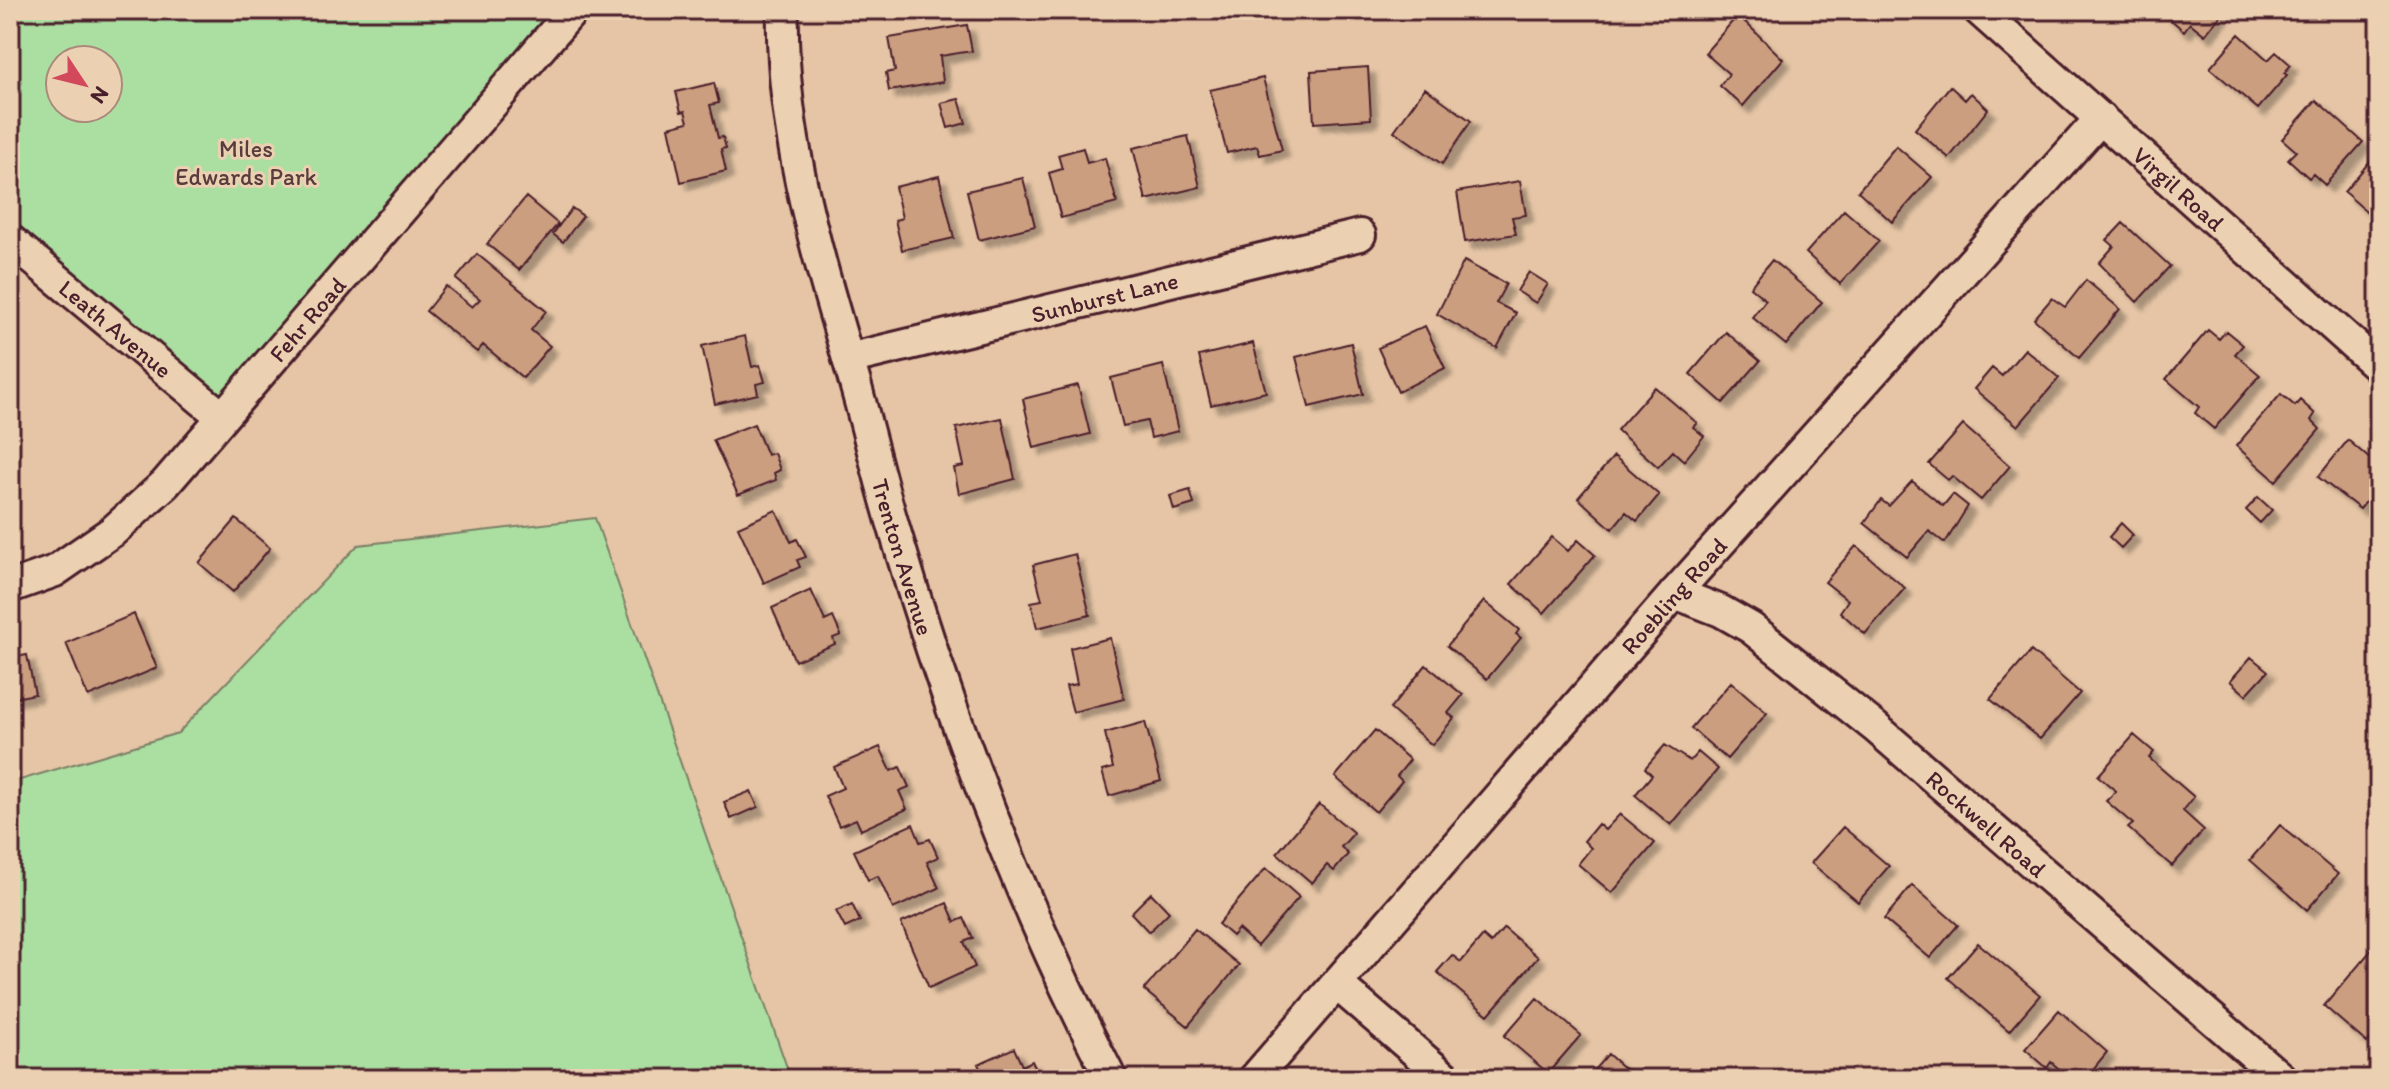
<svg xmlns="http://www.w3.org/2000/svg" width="2389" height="1089" font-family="Itim,sans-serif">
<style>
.green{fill:#abdfa1;stroke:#7a7f66;stroke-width:2;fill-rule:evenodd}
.building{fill:#cb9e80;stroke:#4a1f2b;stroke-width:2;filter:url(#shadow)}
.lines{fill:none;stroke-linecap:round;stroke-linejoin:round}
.street-casing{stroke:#4a1f2b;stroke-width:36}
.street{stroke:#ebd1b2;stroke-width:30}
.labels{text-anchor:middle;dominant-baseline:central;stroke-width:6;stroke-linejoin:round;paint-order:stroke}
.park-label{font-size:24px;fill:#593c3d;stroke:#ebd1b2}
.street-label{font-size:24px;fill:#4a1f2b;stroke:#ebd1b2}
</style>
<defs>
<filter id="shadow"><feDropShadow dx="7" dy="7" stdDeviation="2" flood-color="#0004"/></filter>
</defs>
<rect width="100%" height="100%" fill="#e5c5a5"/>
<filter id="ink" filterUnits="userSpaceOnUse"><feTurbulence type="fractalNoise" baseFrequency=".0125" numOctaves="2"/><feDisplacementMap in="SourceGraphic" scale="16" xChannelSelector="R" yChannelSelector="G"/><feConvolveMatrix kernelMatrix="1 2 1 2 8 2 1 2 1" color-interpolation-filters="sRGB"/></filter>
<g filter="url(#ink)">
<path class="green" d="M10,10H573L221,416L10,241ZM60,60H108V108H60Z
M595,518L791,1079H10V783L178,733L358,545Z"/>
<path class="building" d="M2164,10H2225L2205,35L2190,23L2184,31L2162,12Z
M1738,15L1783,59L1743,106L1720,86L1729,74L1705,53Z
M967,25L972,51L940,56L943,82L889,91L886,73L895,71L889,38Z
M2239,34L2268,60L2276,52L2291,65L2284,73L2287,75L2258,109L2210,68Z
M1368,67L1371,119L1314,123L1311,71Z
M1263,78L1282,150L1260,155L1257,146L1227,153L1210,90Z
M714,83L719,103L710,105L718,138L723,137L726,148L721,149L726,171L681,182L669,127L688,122L685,111L681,112L676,92Z
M1950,86L1965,100L1971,93L1988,109L1949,158L1915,129Z
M1425,88L1471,121L1442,164L1394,131Z
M959,99L966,123L948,128L941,103Z
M2316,100L2363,142L2325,185L2313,174L2309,178L2288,159L2296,151L2282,139Z
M1188,136L1200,187L1146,200L1133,148Z
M1896,146L1932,177L1892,222L1858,191Z
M1083,148L1087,163L1105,158L1117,203L1061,218L1049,173L1062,169L1058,155Z
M2376,154L2379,156V222L2344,192Z
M939,176L954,238L902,250L895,220L902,218L895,187Z
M1023,178L1035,226L979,240L967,191Z
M1520,181L1526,215L1512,217L1516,234L1465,242L1457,192Z
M526,197L558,224L519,270L487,244Z
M572,208L583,216L563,242L553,234Z
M1844,210L1879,241L1840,284L1806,253Z
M2123,223L2170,266L2137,302L2099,263L2114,246L2107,240Z
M477,254L546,311L531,330L550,346L523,378L483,345L477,352L426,311L446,286L472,307L480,299L456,279Z
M1772,260L1822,302L1786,345L1752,317L1766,300L1750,287Z
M1464,261L1506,284L1496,303L1516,313L1497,348L1437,314Z
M1529,272L1548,284L1536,303L1517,291Z
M2086,280L2120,309L2079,358L2034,319L2052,298L2065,307Z
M1425,326L1445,368L1398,392L1378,348Z
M2208,330L2219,339L2226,331L2243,345L2235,354L2260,375L2214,429L2195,413L2199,407L2166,379Z
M1726,332L1760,361L1723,403L1690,374Z
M745,336L752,367L760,365L765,382L756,384L758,394L715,404L702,346Z
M1253,343L1266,392L1211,405L1199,356Z
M1351,343L1363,394L1309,407L1296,357Z
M2025,349L2059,378L2018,426L1974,389L1992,368L2002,376Z
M1163,365L1178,431L1151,438L1147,421L1123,426L1111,378Z
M1078,385L1090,434L1034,448L1023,399Z
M1655,387L1697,423L1693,427L1704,436L1684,461L1673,451L1658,467L1617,430Z
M2281,394L2295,406L2300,400L2315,414L2311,420L2320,429L2276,481L2236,446Z
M1002,418L1015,479L959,494L954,468L964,466L956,428Z
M754,424L767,455L774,453L780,470L774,473L776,480L738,495L713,440Z
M1963,425L2010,466L1981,500L1952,476L1948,480L1929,464Z
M2348,440L2379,467V486L2360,509L2318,477Z
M1614,456L1659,495L1637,521L1626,512L1612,529L1578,498Z
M1912,481L1943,506L1953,494L1968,506L1945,543L1929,531L1907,557L1864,523L1881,500L1889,506Z
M1190,490L1194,504L1174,510L1170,496Z
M2258,497L2272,510L2260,523L2246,510Z
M776,510L791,542L797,539L806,557L797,560L800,567L764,583L738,527Z
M236,519L270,548L233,592L199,563Z
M2121,523L2133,535L2121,548L2109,537Z
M1552,537L1568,551L1578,540L1595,555L1544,613L1511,584Z
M1856,546L1905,588L1865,634L1840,612L1848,600L1825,582Z
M1075,554L1090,615L1037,628L1031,602L1042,600L1033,565Z
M811,590L825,621L833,617L841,635L833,638L835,644L795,661L772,608Z
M1484,601L1519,630L1516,634L1521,638L1487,679L1447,646Z
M134,614L157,668L88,697L66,643Z
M1110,638L1124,699L1073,712L1066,686L1077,684L1070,648Z
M2031,651L2080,693L2040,739L1990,699Z
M27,655L35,694L10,699V658Z
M2251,657L2268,671L2246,695L2230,681Z
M1426,665L1463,695L1448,713L1454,718L1432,745L1390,709Z
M1731,682L1767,713L1727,759L1691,728Z
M1145,722L1161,781L1109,796L1102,771L1113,768L1105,733Z
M1375,730L1410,760L1397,776L1402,781L1376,812L1335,777Z
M2134,735L2154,752L2149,758L2194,797L2183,811L2204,830L2172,866L2128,828L2133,824L2106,801L2116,791L2098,776Z
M1665,745L1690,761L1698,752L1718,769L1671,825L1635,795L1652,775L1645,768Z
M880,747L891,771L900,767L909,787L899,791L907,809L861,830L856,819L839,826L825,796L843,788L834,767Z
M751,791L758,807L731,819L724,802Z
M1319,804L1354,833L1341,847L1348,854L1334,871L1327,865L1312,883L1277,853Z
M1620,814L1655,843L1612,893L1578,864L1591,848L1584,841L1598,824L1605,830Z
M913,824L920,842L930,839L938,857L927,862L939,888L893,909L878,876L868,880L854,851Z
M2280,825L2338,874L2307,910L2250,860Z
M1843,827L1889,866L1858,902L1811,863Z
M1266,868L1299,897L1257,946L1238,929L1232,936L1218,924Z
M1912,885L1958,925L1930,958L1884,919Z
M1151,893L1169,912L1149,932L1131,913Z
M947,903L955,922L964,918L973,938L964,942L975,967L929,988L901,923Z
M852,904L860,921L845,928L836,911Z
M1504,928L1538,957L1488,1015L1437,972L1452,955L1461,962L1483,936L1491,943Z
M1195,929L1239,965L1188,1026L1144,990Z
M1978,943L2040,995L2009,1031L1948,978Z
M2373,948L2379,952V1029L2367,1043L2324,1006Z
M1537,998L1581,1035L1548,1073L1504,1036Z
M2059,1010L2107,1052L2085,1079H2071L2051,1062L2047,1068L2025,1049Z
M1014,1048L1022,1066L1032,1061L1041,1079H981L984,1077L978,1064Z
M1608,1054L1636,1079H1586Z"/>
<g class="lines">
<g class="street-casing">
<g id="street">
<path id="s1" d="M783,10C780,129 815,246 848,359C865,415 877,472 894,528C949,716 1021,905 1111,1079"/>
<path id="s2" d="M1979,10L2379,367"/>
<path id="s3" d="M10,240L221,416"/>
<path id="s4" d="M848,359L1360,235"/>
<path id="s5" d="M10,587L55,571L113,531L165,484L573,10"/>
<path id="s6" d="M1675,593L1721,611L1751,628L1875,727L2282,1079"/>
<path d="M1338,985L1447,1079"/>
<path id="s7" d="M1254,1079L1675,593L2101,118"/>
</g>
</g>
<use href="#street" class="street"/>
</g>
</g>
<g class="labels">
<g class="park-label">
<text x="246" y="148">Miles<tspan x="246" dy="28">Edwards Park</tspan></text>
</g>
<g class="street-label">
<text stroke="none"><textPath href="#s2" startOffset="268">Virgil Road</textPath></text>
<text stroke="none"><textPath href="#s4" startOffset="264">Sunburst Lane</textPath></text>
<text stroke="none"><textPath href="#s5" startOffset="406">Fehr Road</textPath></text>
<text stroke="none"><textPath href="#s3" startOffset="138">Leath Avenue</textPath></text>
<text stroke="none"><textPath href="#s1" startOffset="562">Trenton Avenue</textPath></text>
<text stroke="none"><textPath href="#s7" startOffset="640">Roebling Road</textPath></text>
<text stroke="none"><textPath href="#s6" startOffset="390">Rockwell Road</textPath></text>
</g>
</g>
<rect width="2389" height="1089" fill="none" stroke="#ebd1b2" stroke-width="40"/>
<rect x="20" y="20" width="2349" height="1049" fill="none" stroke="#4a1f2b" stroke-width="3" filter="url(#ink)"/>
<g transform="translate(84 84) rotate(125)"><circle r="38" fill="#ebd1b2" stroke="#ab8a7c" stroke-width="2"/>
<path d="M0-6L14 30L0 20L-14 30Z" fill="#d1495b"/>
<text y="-12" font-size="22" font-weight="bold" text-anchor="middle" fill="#4a1f2b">N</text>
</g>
</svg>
